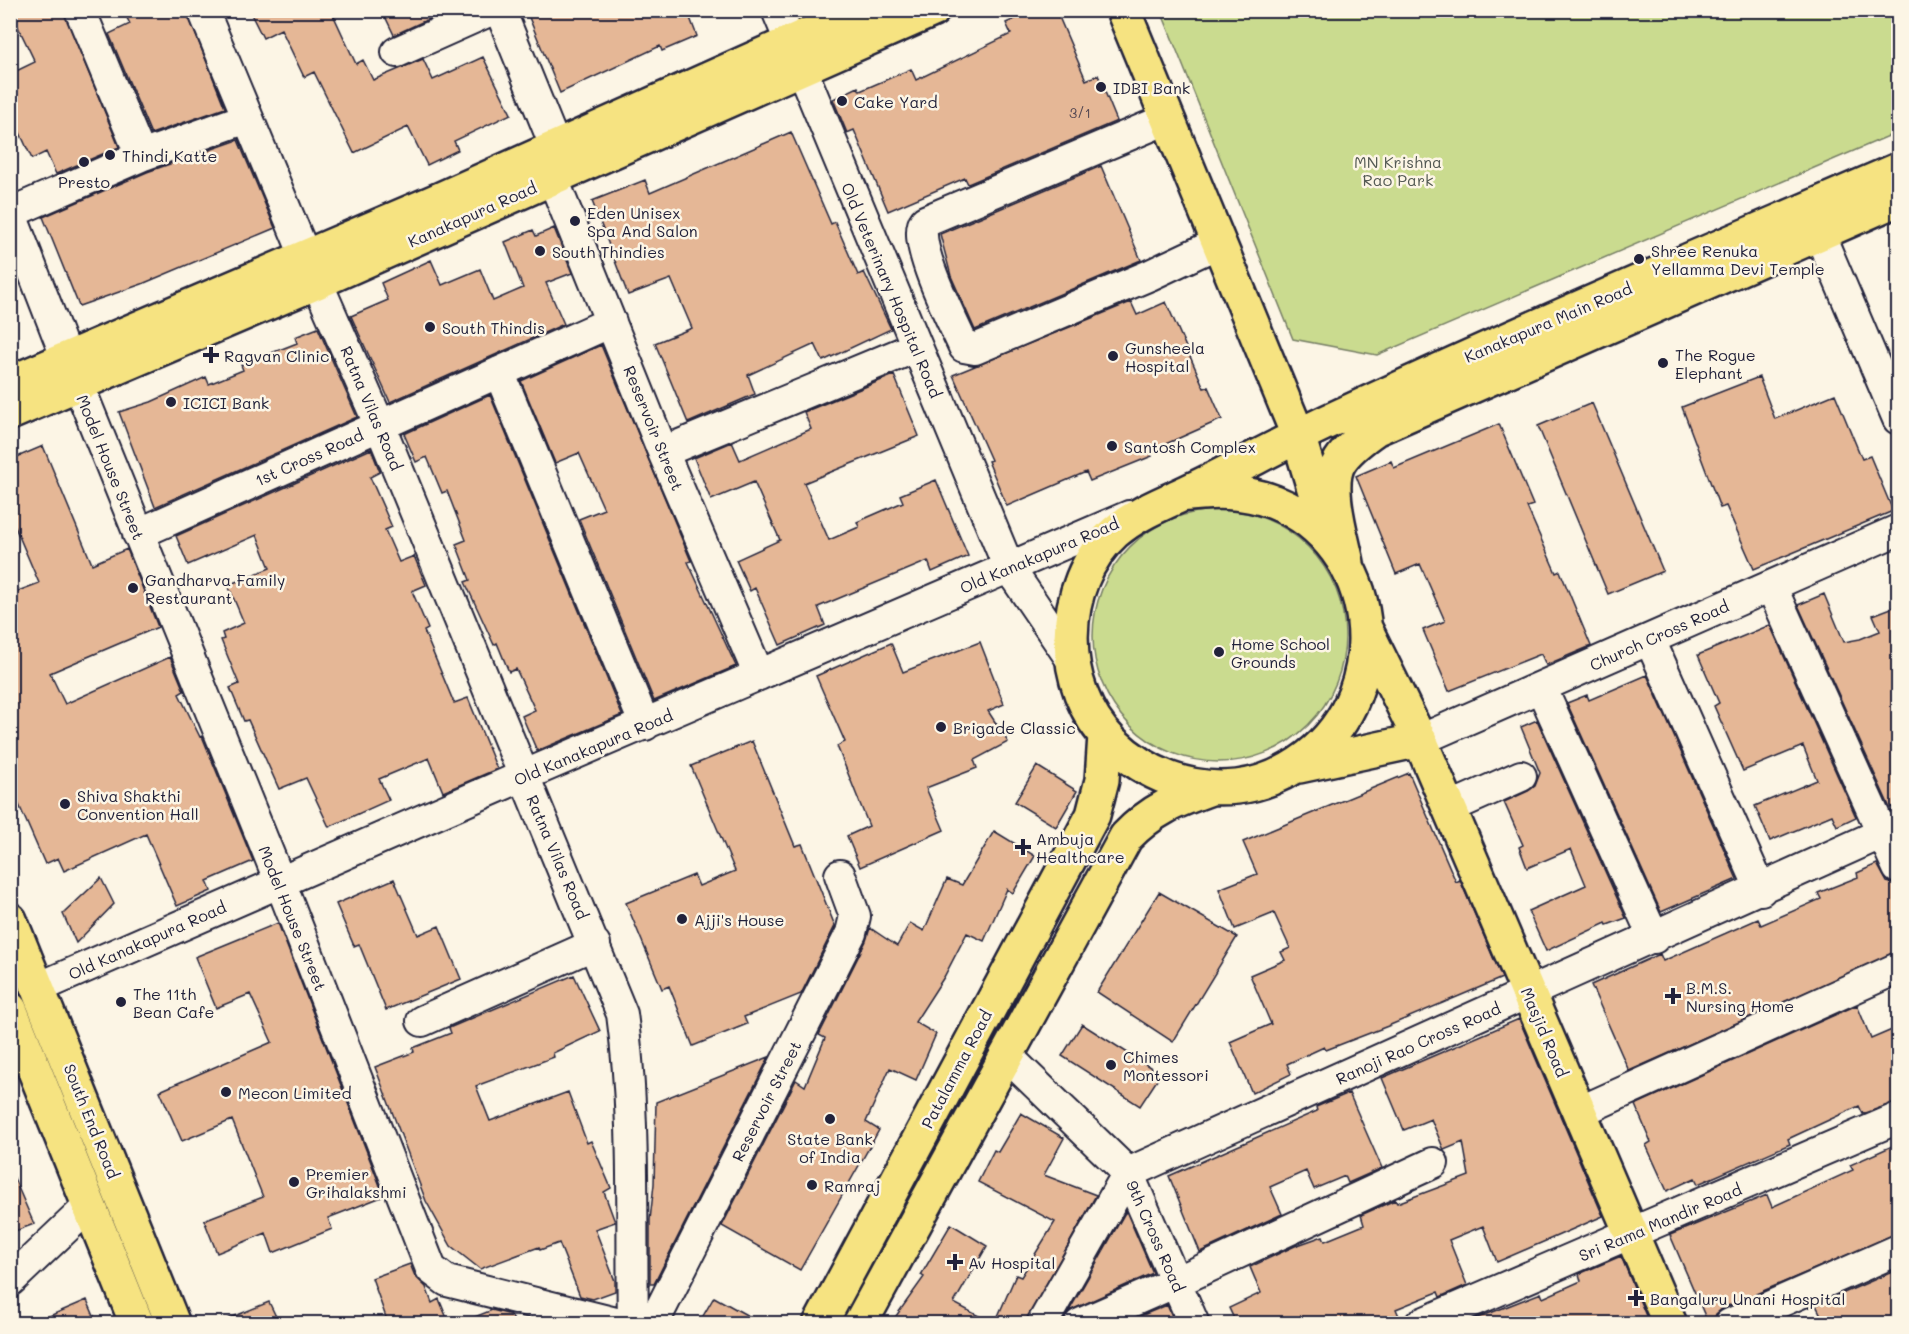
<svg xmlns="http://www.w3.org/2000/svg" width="1909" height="1334" font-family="Mali,sans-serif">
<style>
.green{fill:#cadb8f;stroke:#767e65;stroke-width:1.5}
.building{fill:#e5b796;stroke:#22223b;stroke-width:1.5}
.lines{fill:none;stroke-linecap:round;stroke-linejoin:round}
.minor-casing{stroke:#22223b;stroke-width:34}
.major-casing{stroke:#22223b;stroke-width:38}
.minor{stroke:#fcf5e5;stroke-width:30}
.major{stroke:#f6e381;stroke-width:33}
.poi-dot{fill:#22223b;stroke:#fcf5e5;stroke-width:2}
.labels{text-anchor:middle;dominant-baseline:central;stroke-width:5;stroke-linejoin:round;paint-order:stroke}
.number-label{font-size:14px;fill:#534752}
.poi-label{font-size:16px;fill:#22223b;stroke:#fcf5e5;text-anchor:start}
.park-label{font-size:16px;fill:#545a54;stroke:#fcf5e5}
.street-label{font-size:16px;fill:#22223b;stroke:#fcf5e5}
</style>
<rect width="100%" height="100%" fill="#fcf5e5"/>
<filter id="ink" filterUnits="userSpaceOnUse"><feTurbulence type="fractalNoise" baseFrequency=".0167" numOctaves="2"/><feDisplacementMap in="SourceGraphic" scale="12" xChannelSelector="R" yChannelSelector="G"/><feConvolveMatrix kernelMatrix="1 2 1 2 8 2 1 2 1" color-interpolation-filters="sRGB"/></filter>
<g filter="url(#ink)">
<path class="green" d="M1161,11H1898V132L1377,355L1293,339Z
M1093 636a126 126 0 1 1 252 0a126 126 0 1 1-252 0Z"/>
<path class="building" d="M10,10H63L119,147L56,174L46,152L32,159L10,111V74L35,62Z
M123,10H186L225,108L151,134L109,34L130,24Z
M249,10H331L356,64L363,60L373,80L423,59L433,80L483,57L511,114L454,141L458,150L427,165L408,127L354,153L314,72L304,77L281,29L263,38Z
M382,10H448L394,35Z
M526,10H687L697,36L662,51L660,46L560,93Z
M1035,10H1056L1086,80L1098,75L1117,121L968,184L965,178L888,211L854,130L847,133L833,99L858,87L860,91L911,69L916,80L1011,34L1006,23Z
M791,132L831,224L835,222L858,275L864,272L891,329L823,361L815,344L748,375L755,394L688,423L655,343L692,328L671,279L628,295L592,201L645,180L650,193Z
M238,140L275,228L142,284L79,306L43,217L147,172Z
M1101,166L1141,260L975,330L951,276L940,234Z
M554,228L572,273L546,283L564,324L390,402L351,316L388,300L381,283L431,260L442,285L480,269L493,301L523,288L505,242L533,230L536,236Z
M1131,302L1137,315L1166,302L1204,388L1208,387L1222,419L1150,451L1152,456L1090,481L1086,472L1007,506L988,461L991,460L953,375Z
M318,328L357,417L155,507L119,412L151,402L206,377L209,384L243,370L241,365L297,343L295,337Z
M601,345L691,561L688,562L736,666L654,701L579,519L604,509L579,453L555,463L521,381Z
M894,375L919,436L804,483L829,540L859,527L857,522L903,502L900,495L936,480L968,556L932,572L928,561L818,607L825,625L780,645L755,588L750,591L736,560L780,540L754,482L711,500L694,458L732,442L740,460L811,429L804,412Z
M1759,377L1775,419L1835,394L1862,459L1870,456L1893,511L1754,569L1726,506L1720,508L1682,407Z
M490,395L622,715L537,751L522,716L535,710L516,669L509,672L497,643L494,645L465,582L470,580L456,544L466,540L447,491L442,493L427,457L416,462L404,434Z
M1592,403L1663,571L1608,594L1538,426Z
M1499,424L1533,505L1527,507L1556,573L1560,571L1591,646L1546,665L1541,654L1449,691L1423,630L1445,621L1420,564L1396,574L1356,476L1391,461L1394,468Z
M43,446L92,564L127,549L158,627L50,673L65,704L170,657L184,691L179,694L200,737L202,736L253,861L207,881L211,891L177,906L146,834L64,871L58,858L45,864L16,798L10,801V594L39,583L10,515V460Z
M371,449L380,472L370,477L392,527L385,530L399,562L414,556L426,585L412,591L428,629L424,631L454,703L468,698L497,769L443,792L429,758L379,779L389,800L329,827L306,778L279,789L248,720L244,721L230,688L239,684L221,640L224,639L222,633L244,623L228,585L270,568L257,535L188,565L176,536Z
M1824,594L1844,642L1860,639L1880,631L1873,615L1899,605V804L1890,808L1798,605Z
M1770,625L1856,817L1837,826L1832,815L1770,841L1755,806L1817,780L1803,746L1743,771L1714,706L1719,703L1698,655Z
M980,642L1004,704L988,711L1008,742L974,760L977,768L926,788L944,830L860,867L847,836L869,826L837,746L845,742L816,676L891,643L903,672Z
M1647,675L1737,879L1661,912L1567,703L1587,695L1589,700Z
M1537,720L1626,918L1607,925L1606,923L1546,951L1528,911L1586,885L1571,849L1527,868L1519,847L1523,845L1504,802L1528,791L1535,786L1540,773L1521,727Z
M752,741L795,846L802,844L835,926L801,994L744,1017L747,1024L693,1046L669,986L662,989L626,903L694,875L699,886L735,871L691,766Z
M1037,766L1077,791L1056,827L1015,802Z
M1409,773L1456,882L1460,880L1502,978L1388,1026L1326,1050L1324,1047L1287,1064L1291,1074L1252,1093L1230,1042L1271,1024L1250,975L1285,960L1281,952L1290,948L1274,913L1235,929L1219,889L1257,874L1243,842Z
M994,831L1035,856L1013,893L1007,889L984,941L967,933L944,977L915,1022L936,1034L916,1080L890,1068L866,1122L879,1130L800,1270L722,1226L796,1080L805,1086L825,1038L819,1035L866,941L870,928L897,946L910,923L924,931L947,879L962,885Z
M1877,864L1887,882L1899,885V951L1629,1071L1591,985L1660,954L1663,961L1758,919L1761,925L1821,899L1818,893L1858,877L1857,873Z
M101,878L114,904L76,943L63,914Z
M394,879L418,935L439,926L461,979L386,1010L359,944L354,946L336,904Z
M1159,892L1237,937L1173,1042L1097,992Z
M278,923L384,1196L328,1218L332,1229L273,1253L266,1233L217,1253L204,1220L263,1197L232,1120L182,1141L160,1091L272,1042L250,994L216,1008L195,957Z
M574,975L600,1031L553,1053L554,1057L476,1086L490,1121L568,1092L587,1143L591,1141L611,1188L604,1192L615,1222L595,1229L615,1281V1291L593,1299L580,1296L559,1243L540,1250L539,1247L480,1269L451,1246L426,1201L375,1067L414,1052L413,1048L451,1033L449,1028Z
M1857,1005L1871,1039L1899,1027V1101L1863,1114L1859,1106L1788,1139L1790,1144L1698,1184L1695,1178L1667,1191L1646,1145L1651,1142L1635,1105Z
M1519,1019L1603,1216L1497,1262L1483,1226L1449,1240L1467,1285L1440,1297L1438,1292L1396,1309L1402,1323H1236L1229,1308L1261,1293L1250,1267L1295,1246L1323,1236L1325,1241L1364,1225L1361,1215L1395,1200L1397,1203L1469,1176L1463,1142L1444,1150L1431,1119L1404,1130L1382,1078Z
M1082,1024L1161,1074L1140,1106L1062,1056Z
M769,1057L654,1284H650V1220L654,1184L656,1102Z
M1349,1093L1382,1168L1348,1183L1345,1176L1314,1189L1306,1171L1270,1187L1282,1214L1200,1252L1169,1176L1317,1111L1316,1107Z
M1021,1113L1064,1138L1044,1175L1096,1195L1025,1323H995L1016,1275L1021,1277L1055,1222L978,1182L994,1150L998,1152Z
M1899,1143V1233L1723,1308L1716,1314L1713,1323H1708L1670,1235L1767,1195L1772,1207L1853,1170L1850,1165Z
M10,1169L34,1224L10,1233Z
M1126,1211L1153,1273L1069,1311Z
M951,1224L987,1246L954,1303L992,1323H891L924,1277L921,1275Z
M1621,1256L1649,1323H1465L1541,1293L1543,1298L1581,1281L1579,1274Z
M410,1264L415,1276L426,1287L432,1303L439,1299L449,1323H388L372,1278Z
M1899,1269V1323H1825L1816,1305Z
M714,1297L761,1323H699Z
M87,1300L97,1323H33Z
M269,1302L279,1323H218Z
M1167,1305L1175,1323H1124Z
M492,1310L511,1315L515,1323H460Z"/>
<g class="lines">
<g class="minor-casing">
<path id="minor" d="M80,10L141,156
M203,10L306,258
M500,10L556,148
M777,10L1009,568L1071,659
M397,52L491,10
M1167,119L925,221C910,240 954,324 964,347L975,349L1150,275L1218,243
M553,179L663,452L759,675
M10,212L67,359
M10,213L141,156L247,118
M1819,233L1898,419
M317,282L380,426L622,1014C636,1116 631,1221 633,1324
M499,372L645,725
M78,384L280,882L431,1269L447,1281L620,1324
M663,452L916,347
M138,534L611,322
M1771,586L1898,868
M1650,640L1761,890
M1541,687L1654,938
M1420,740L1898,530
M1449,808L1521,776
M38,988L523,776L1129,516
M422,1021L595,944
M1006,1055L1128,1173L1194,1324
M1579,1112L1898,968
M10,1281L89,1206
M653,1324L851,933L855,916L840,875
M1042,1324L1128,1173L1898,826
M1080,1324L1176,1282L1433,1163
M1420,1324L1898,1118
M1730,1324L1898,1250"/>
</g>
<g class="major-casing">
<path id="major" d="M1123,10L1298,435L1324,522
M10,383L434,202L863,10
M10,413L317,282L933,10
M1181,495C1213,491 1243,490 1274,502C1380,544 1396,689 1308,757C1287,773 1263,784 1237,787C1190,792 1146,775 1112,742C1057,688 1057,584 1115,532C1136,514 1158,506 1183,494C1232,471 1280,444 1329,421C1517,333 1708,252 1898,170
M1347,563C1342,537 1325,484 1340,461C1349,447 1363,438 1375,429L1898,199
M1366,630L1420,740L1670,1324
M1299,766L1420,740
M10,920L173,1324
M10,1009L137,1324
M820,1324L1093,815L1102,780L1105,735
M860,1324L1126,837C1153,809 1175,801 1211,788"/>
</g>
<use href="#minor" class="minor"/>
<use href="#major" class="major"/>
</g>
</g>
<g class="poi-dot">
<circle cx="1101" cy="87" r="6"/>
<circle cx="842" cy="101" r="6"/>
<circle cx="110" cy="155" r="6"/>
<circle cx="84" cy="162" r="6"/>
<circle cx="575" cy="221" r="6"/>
<circle cx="540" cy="251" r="6"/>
<circle cx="1639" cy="259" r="6"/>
<circle cx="430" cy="327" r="6"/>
<path d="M208 346h6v6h6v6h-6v6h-6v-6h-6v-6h6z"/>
<circle cx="1113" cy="356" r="6"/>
<circle cx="1663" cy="363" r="6"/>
<circle cx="171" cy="402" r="6"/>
<circle cx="1112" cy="446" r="6"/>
<circle cx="133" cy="588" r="6"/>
<circle cx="1219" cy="652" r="6"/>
<circle cx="941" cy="727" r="6"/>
<circle cx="65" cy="804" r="6"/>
<path d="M1020 838h6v6h6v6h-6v6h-6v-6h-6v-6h6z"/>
<circle cx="682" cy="919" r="6"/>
<path d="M1670 987h6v6h6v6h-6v6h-6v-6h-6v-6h6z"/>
<circle cx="121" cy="1002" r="6"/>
<circle cx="1111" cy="1065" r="6"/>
<circle cx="226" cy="1092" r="6"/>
<circle cx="830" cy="1119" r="6"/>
<circle cx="294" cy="1182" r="6"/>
<circle cx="812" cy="1185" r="6"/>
<path d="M952 1253h6v6h6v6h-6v6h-6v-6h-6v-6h6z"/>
<path d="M1633 1289h6v6h6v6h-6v6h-6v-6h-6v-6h6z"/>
</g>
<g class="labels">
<g class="number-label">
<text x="1080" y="112">3/1</text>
</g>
<g class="poi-label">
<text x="1113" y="87">IDBI Bank</text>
<text x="854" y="101">Cake Yard</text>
<text x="122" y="155">Thindi Katte</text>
<text x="84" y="181" text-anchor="middle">Presto</text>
<text x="587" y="212">Eden Unisex<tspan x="587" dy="18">Spa And Salon</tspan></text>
<text x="1651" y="250">Shree Renuka<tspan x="1651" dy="18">Yellamma Devi Temple</tspan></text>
<text x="552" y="251">South Thindies</text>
<text x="442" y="327">South Thindis</text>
<text x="1125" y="347">Gunsheela<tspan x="1125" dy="18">Hospital</tspan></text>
<text x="1675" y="354">The Rogue<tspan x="1675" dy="18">Elephant</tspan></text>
<text x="224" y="355">Ragvan Clinic</text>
<text x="183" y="402">ICICI Bank</text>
<text x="1124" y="446">Santosh Complex</text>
<text x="145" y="579">Gandharva Family<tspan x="145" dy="18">Restaurant</tspan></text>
<text x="1231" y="643">Home School<tspan x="1231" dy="18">Grounds</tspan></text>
<text x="953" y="727">Brigade Classic</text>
<text x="77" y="795">Shiva Shakthi<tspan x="77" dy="18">Convention Hall</tspan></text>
<text x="1036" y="838">Ambuja<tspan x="1036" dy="18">Healthcare</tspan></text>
<text x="694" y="919">Ajji's House</text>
<text x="1686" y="987">B.M.S.<tspan x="1686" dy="18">Nursing Home</tspan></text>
<text x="133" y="993">The 11th<tspan x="133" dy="18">Bean Cafe</tspan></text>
<text x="1123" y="1056">Chimes<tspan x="1123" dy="18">Montessori</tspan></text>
<text x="238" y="1092">Mecon Limited</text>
<text x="830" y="1138" text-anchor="middle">State Bank<tspan x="830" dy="18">of India</tspan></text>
<text x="306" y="1173">Premier<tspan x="306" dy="18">Grihalakshmi</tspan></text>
<text x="824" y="1185">Ramraj</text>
<text x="968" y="1262">Av Hospital</text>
<text x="1650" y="1298">Bangaluru Unani Hospital</text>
</g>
<g class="park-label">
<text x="1398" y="161">MN Krishna<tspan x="1398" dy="18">Rao Park</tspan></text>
</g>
<g class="street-label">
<text transform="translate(472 214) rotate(-24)">Kanakapura Road</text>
<text transform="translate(892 290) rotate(67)">Old Veterinary Hospital Road</text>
<text transform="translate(1548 322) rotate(-23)">Kanakapura Main Road</text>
<text transform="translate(372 408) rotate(67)">Ratna Vilas Road</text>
<text transform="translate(654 428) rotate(68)">Reservoir Street</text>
<text transform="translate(309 457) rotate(-24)">1st Cross Road</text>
<text transform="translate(111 467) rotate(68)">Model House Street</text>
<text transform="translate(1039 555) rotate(-23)">Old Kanakapura Road</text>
<text transform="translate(1659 635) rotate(-24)">Church Cross Road</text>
<text transform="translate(593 747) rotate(-23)">Old Kanakapura Road</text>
<text transform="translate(558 857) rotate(67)">Ratna Vilas Road</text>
<text transform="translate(293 918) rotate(68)">Model House Street</text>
<text transform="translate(147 940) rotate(-24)">Old Kanakapura Road</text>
<text transform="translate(1545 1032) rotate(67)">Masjid Road</text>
<text transform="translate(1418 1043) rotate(-24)">Ranoji Rao Cross Road</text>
<text transform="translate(956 1069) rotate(-62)">Patalamma Road</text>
<text transform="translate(766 1101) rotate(-63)">Reservoir Street</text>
<text transform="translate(92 1121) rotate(68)">South End Road</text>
<text transform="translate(1660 1222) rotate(-23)">Sri Rama Mandir Road</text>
<text transform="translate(1156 1236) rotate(66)">9th Cross Road</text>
</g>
</g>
<rect width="1909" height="1334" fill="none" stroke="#fcf5e5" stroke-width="36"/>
<rect x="18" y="18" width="1873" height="1298" fill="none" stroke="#22223b" stroke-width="2" filter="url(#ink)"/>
</svg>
